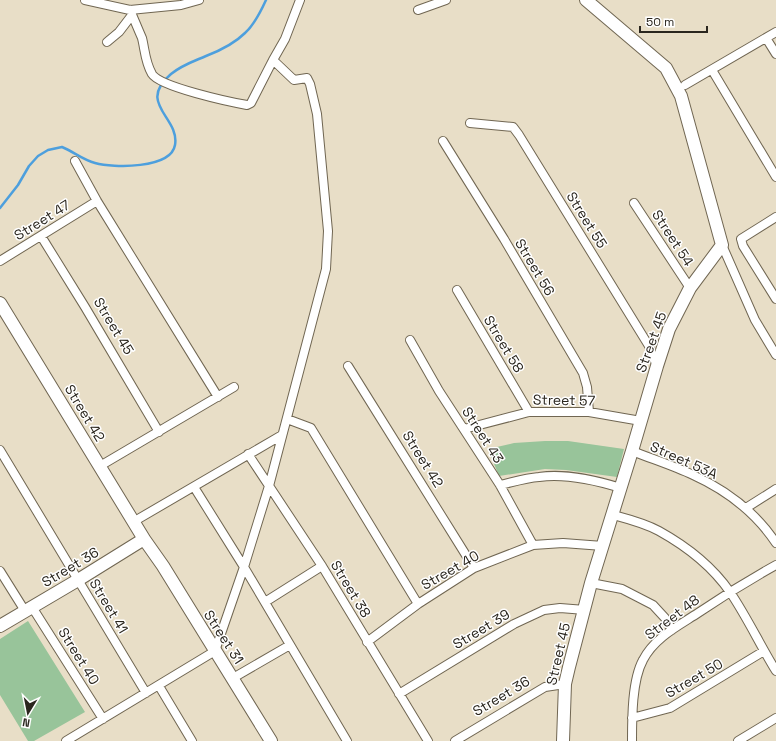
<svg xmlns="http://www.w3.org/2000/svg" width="776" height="741" font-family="'Space Grotesk',sans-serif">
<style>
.park{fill:#98c49a}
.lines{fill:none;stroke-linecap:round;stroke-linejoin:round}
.stream{stroke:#4d9fdd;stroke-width:2.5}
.street-casing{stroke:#706652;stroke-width:10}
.secondary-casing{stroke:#706652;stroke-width:14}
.street{stroke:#fff;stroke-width:8}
.secondary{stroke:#fff;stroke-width:12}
.labels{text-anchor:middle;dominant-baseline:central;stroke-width:3;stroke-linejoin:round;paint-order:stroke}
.street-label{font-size:14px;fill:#2a261e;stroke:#fff}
</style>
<rect width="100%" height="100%" fill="#e8dec7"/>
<path class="park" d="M545,441H568L624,449L617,477L566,470L545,469L499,476L488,449L514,443Z
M28,621L85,712L34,741H28L0,695V639Z"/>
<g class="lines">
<path class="stream" d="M0,208L18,185L29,166L38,156L48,150L62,147C74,152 83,160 95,163C113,168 171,169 175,145C180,117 136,104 171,74C182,65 192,62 206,56C219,51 235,43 245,33C254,25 261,11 266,0"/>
<g class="street-casing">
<path id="street" d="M85,0L130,10L181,5L199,0
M130,10C134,19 138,29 142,38C145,50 145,62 152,74C160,87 230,102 247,105L251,103L273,60
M418,10L446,0
M766,38L776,54
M107,42L119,32L132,15
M712,70L776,177
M685,85L776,32
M470,123L513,127L519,135L649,346L657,366
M443,141L504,239L583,373L587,387L589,412
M75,161L97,201L218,397
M634,203L690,288
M776,217L741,239L743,246L776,299
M41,236L85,307L159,432
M722,245L755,320L776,355
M0,261L97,201
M457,290L529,412
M410,340L439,391L500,485L533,545
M348,366L474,568
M287,419L311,428L418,604
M464,429L529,412H589L641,421
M0,450L146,693
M632,451C652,459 674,466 693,475C726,490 756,513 776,543
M248,454L322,566L428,741
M100,466L234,387
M500,485C513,482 526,478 539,477C566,473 595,480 621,488
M194,487L244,567L347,741
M746,508L776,489
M613,515C628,519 644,523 659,531C686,546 712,566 730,592C747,617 760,645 776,671
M133,522L282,435
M0,571L25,611
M591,583L622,589L653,605L665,618L672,630
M265,602L322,566
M32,607L103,719
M367,642L418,604L474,568L533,545L563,543L603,546
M233,678L290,645
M159,686L192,741
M399,694L514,624L544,610L560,608L585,610
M632,718L670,708L764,651
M66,741L215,651L244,567L269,486L326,269L328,231L317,114L310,84L307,78L294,80L273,60L285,39L300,0
M455,741L545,687L565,684
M632,741C632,718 632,680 643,660C654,638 678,626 698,613C723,596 749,580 776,565
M738,741L776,718"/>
</g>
<g class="secondary-casing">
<path id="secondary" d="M0,303L144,539
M0,626L78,580L144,539L163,566L271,741
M563,741L565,684L569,667L591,583L632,451L657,366L669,329L690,288L722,245L681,96L666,68L586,0"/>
</g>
<use href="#street" class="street"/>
<use href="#secondary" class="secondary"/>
</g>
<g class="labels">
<g class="street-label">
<text transform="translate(42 220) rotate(-32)">Street 47</text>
<text transform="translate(587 220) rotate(58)">Street 55</text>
<text transform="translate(673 238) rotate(57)">Street 54</text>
<text transform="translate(535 267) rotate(59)">Street 56</text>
<text transform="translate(114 326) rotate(59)">Street 45</text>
<text transform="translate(651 342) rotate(-70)">Street 45</text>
<text transform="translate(504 344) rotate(59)">Street 58</text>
<text transform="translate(564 400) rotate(1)">Street 57</text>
<text transform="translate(85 413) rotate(59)">Street 42</text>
<text transform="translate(483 435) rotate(57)">Street 43</text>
<text transform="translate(423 459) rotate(58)">Street 42</text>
<text transform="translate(684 460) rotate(24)">Street 53A</text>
<text transform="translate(70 567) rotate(-31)">Street 36</text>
<text transform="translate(450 570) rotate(-30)">Street 40</text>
<text transform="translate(351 589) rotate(59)">Street 38</text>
<text transform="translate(109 606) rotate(59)">Street 41</text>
<text transform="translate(672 617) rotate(-37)">Street 48</text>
<text transform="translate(481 629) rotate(-31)">Street 39</text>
<text transform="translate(224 637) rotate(57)">Street 31</text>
<text transform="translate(558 654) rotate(-77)">Street 45</text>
<text transform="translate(79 656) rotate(58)">Street 40</text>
<text transform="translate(694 678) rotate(-30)">Street 50</text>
<text transform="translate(501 696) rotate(-31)">Street 36</text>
</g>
</g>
<g transform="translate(28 713) rotate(190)" stroke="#ffffff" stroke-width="3" paint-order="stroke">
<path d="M0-3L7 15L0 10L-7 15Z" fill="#2a261e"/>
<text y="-6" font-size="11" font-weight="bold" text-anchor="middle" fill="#2a261e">N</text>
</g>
<path d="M640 26v6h67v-6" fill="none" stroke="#2a261e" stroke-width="2"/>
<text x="646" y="26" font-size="12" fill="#2a261e" stroke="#ffffff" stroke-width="3" paint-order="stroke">50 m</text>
</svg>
